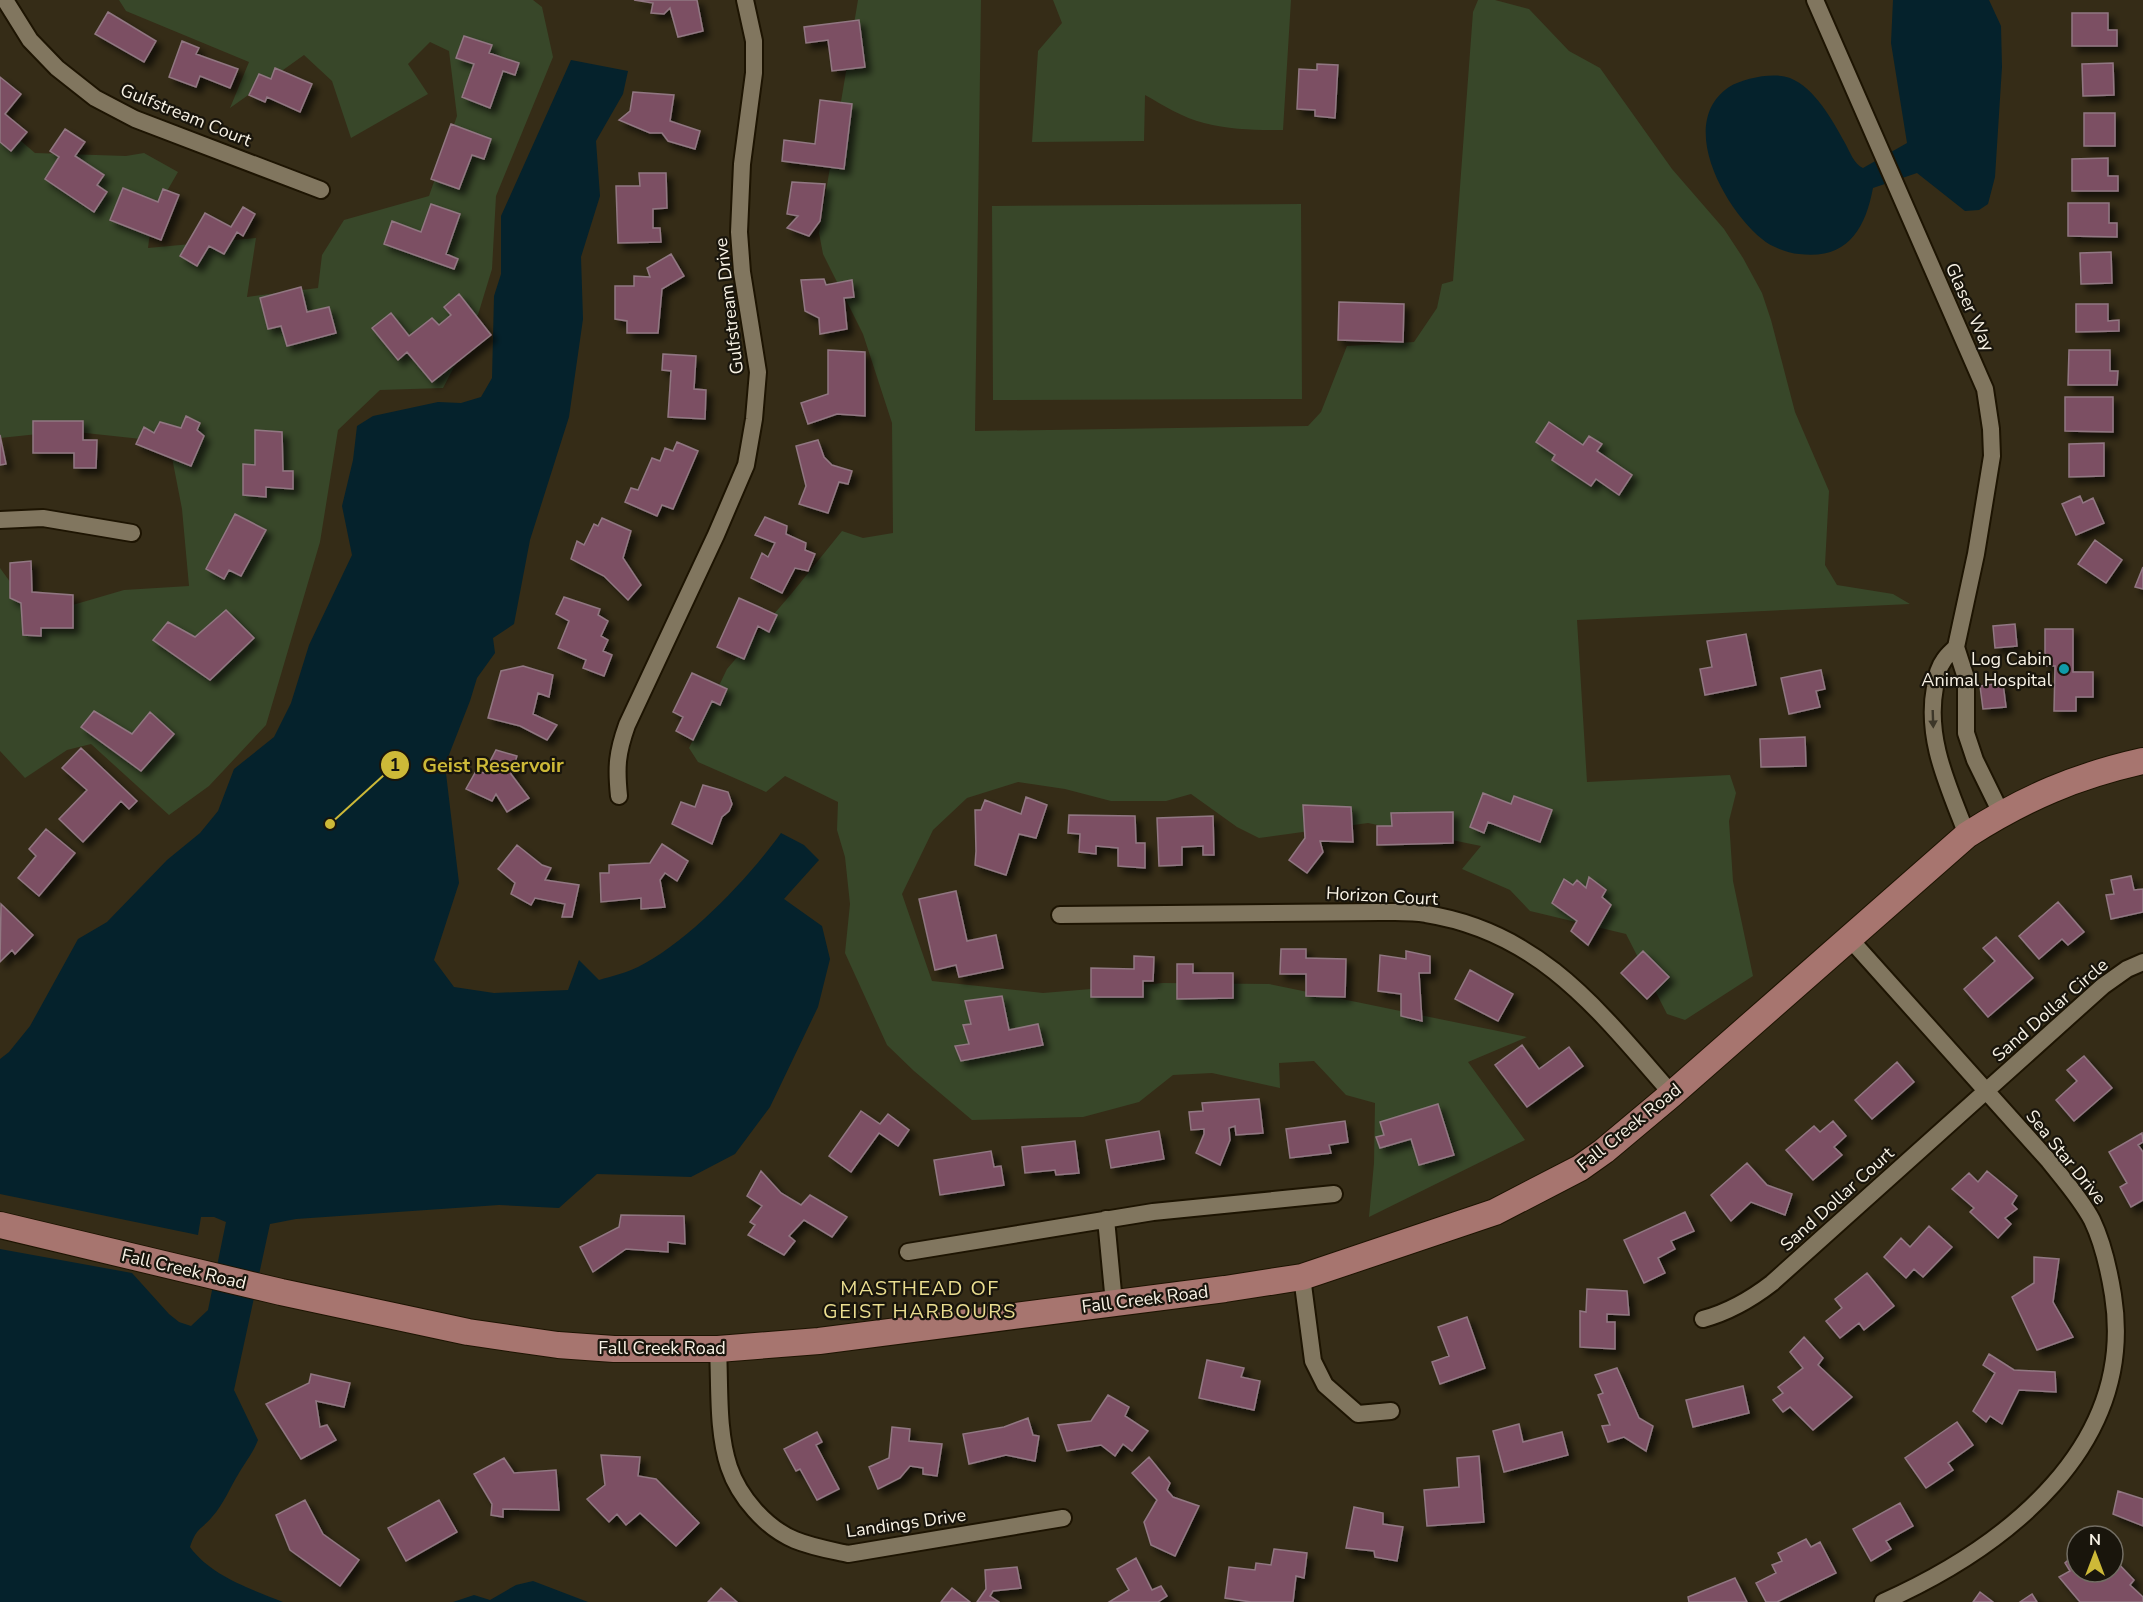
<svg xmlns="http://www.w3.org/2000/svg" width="2143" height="1602" font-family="'Nunito Sans',sans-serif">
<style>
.green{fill:#384729}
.water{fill:#05222c}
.building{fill:#7b5063;stroke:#917782;stroke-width:1.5;filter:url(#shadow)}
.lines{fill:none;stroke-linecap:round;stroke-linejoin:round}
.minor-casing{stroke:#1d1402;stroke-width:20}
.primary-casing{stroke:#1d1402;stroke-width:28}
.minor{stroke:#81765f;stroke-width:16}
.primary{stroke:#a7756f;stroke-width:26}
.oneway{fill:#3d3729}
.culture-dot{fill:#0f9aa8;stroke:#19150c;stroke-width:2}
.labels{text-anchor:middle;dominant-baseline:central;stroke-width:4.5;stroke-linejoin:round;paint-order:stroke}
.street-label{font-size:18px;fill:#f8f2e5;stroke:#19150c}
.poi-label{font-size:18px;fill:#f8f2e5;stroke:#19150c;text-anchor:end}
.neighbourhood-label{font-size:20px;letter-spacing:1.5px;fill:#ebde90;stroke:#19150c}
.leader{fill:none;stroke:#cdb938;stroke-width:2}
.callout-dot{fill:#cdb938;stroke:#19150c;stroke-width:2}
.mark-label{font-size:18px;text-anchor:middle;font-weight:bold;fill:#111}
.callout-label{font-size:20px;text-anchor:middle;font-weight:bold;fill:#cdb938;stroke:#19150c;stroke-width:4.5;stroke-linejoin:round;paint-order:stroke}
</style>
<defs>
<filter id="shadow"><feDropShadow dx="5.5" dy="5.5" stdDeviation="3" flood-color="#0009"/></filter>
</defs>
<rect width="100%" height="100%" fill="#352c17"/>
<path class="green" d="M119,0H533L542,7L553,57L496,196L492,269L473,331L443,388L380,390L338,430L320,542L266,725L209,786L169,815L91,744L67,750L25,778L0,751V568L35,616L124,590L189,586L182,509L169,442L67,431L0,438V123L35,153L126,156L144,153L178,172L152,217L148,248L256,238L247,297L318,288L322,255L344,220L429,196L457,116L449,51L430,42L408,64L428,94L351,138L332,81L304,55L230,108L249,62L126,11Z
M858,0H981L975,431L1308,426L1321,412L1347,346L1414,342L1437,308L1442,284L1453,281L1473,12L1478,0H1495L1529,9L1569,51L1600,68L1672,169L1724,229L1743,258L1762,293L1771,320L1795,412L1829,491L1825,565L1837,585L1893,594L1910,604L1577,620L1587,782L1730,775L1736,793L1729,821L1733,881L1753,976L1685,1020L1667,1014L1626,934L1530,911L1510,890L1462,869L1481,846L1368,823L1259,838L1237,827L1191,794L1166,801H1111L1065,789L1018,782L967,798L933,830L902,894L932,981L1043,993L1163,983L1269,984L1527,1037L1468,1062L1525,1140L1369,1217L1374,1163L1375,1103L1346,1095L1314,1061L1279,1063L1280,1088L1212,1073L1173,1075L1139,1102L1083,1117L972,1120L914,1071L887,1045L845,953L850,904L845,857L837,830L838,802L785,776L766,792L698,762L689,748L727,669L792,593L842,531L863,538L893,533L892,423L863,334L823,254L819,233Z
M1053,0H1291L1283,130C1256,130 1230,130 1204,123C1183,118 1163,105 1145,95L1144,141L1032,142L1038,51L1062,23Z
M1301,204L1302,399L993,400L992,206Z"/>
<path class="water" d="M1893,0H1989L2001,26L2002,67L1995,177L1988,204L1979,210L1965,211L1917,173L1873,188C1865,230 1847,260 1799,254C1788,253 1771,247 1762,239C1725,209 1676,123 1729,87C1744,78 1774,72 1790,78C1815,88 1833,121 1845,143C1850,152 1854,164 1863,168L1907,143L1891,43Z
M571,60L628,71L623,94L596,141L600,196L581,257L583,319L569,417L530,540L514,624L493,638L495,653L477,678L470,701L445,765L459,883L434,960L454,987L494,993L568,990L579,960L599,980C612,976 626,973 638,967C687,943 749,878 781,833L804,845L819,860L784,899L822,926L830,959L818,1007L770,1107L735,1154L691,1177L597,1174L559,1208L499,1205L296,1219L270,1224L234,1390L258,1440C253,1453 246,1461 239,1473C230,1487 224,1504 212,1517C200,1531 197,1527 190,1547C211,1576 251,1589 283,1602H0V1249L132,1273L169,1314L179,1322L191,1326L208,1310L226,1222L214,1217H201L198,1235L0,1194V1059L9,1052L30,1026L78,939L107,922L167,860L200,833L218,811L234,769L274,737L291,703L309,645L352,555L342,506L353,460L357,426L373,416L438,402L461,403L481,397L492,378L494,296L501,274V216Z
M533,1581L588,1602H453L474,1595L490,1600L516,1585Z"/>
<path class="building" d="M634,0H697L703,31L678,37L670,8L664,14L651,13L653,3Z
M108,12L156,41L144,62L95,34Z
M2072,13H2108V30H2117V46H2072Z
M859,20L865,67L832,71L828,40L806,43L804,27Z
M464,36L492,45L489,53L519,63L515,75L503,71L490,108L462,97L474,64L456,58Z
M182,41L199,48L196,54L238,69L230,88L200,76L196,87L169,77Z
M2113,63L2114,95L2083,96L2082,64Z
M1317,64L1338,65L1335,118L1315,116V110L1297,109L1299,69L1317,70Z
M275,68L312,84L300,112L267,97L265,102L249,95L259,74L271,79Z
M0,77L21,94L5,114L27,132L11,151L0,142Z
M633,92L674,95L670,121L700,131L695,149L668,141L662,133H650L619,120L630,111Z
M820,100L852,104L844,169L782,161L784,140L815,144Z
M2084,113H2115V146H2084Z
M451,124L491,139L484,159L472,155L459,189L431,179Z
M65,129L85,142L75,156L104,175L97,185L107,192L94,212L45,179L59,157L50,151Z
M2108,158V176H2118V191H2072V159Z
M639,173H666L667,208L653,209V228H660L661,242L618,243L616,186H640Z
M792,182L825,184L820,221L809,236L787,228L798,216L787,214Z
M123,188L158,202L163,189L179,195L161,240L110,220Z
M2068,203H2109V223H2117V237L2068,236Z
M431,204L460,214L446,254L458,259L454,269L384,244L392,221L421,232Z
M243,207L255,214L243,236L237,232L224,254L209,246L197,266L180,256L205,213L231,227Z
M2111,252L2112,283L2081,284L2080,253Z
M671,254L684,276L662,289L658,333H627V321L615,319V286H634V276L650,277L647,268Z
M824,279L826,285L852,280L854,297L844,298L847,329L820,334L819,318L805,311L801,280Z
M301,287L307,312L329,307L336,333L287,346L281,326L268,329L260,298Z
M459,294L491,335L432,382L407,352L398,360L372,328L391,313L409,336L432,318L439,325L451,315L444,307Z
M1339,302L1404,304L1403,342L1338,340Z
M2076,304H2108V321L2119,320V331L2076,332Z
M828,350L865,352V416L837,414L808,424L801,403L828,394Z
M2069,350H2110V371H2118L2117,385H2068Z
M663,354L696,356L694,389L706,390L705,419L668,417L671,371L662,370Z
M2065,397H2113V432L2065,431Z
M186,416L200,423L197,430L204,436L191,466L136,444L144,427L154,433L160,422L181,428Z
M33,421H83V440H97L96,468H74V453H33Z
M1549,422L1583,445L1589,436L1602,444L1597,451L1632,475L1619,495L1596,479L1591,486L1552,460L1555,455L1536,442Z
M255,430L282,432L283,471H293V489L266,487V497L243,495V464L255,465Z
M0,435L6,464L0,465Z
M818,440L824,457L832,465L852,471L848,484L839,482L828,513L799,504L806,486L796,446Z
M677,442L698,451L673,509L662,505L657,516L625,502L631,488L638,490L652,458L660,461L665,448L673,451Z
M2104,443V476L2069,477V444Z
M2080,496L2083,503L2093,498L2104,523L2076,535L2062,504Z
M235,514L266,530L241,576L229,570L224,579L206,569Z
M765,517L787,526L786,534L806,543L805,550L815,554L808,571L795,568L782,593L751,578L762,553L768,557L775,543L755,535Z
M602,518L631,531L623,558L641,585L628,600L604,576L571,559L577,541L584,545L594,524L598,526Z
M2095,540L2122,560L2106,583L2078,564Z
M31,561L32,592L73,595V628H41V636L23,635L21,603L10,598V563Z
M2143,567V589L2135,587Z
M564,597L600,609L598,615L608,621L601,636L608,640L603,651L612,655L604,676L583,668L586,660L558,648L569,621L556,614Z
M739,598L777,615L769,632L758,626L744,659L717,647Z
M226,610L254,638L210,680L153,640L168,622L195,637Z
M2015,624L2017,646L1995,648L1993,626Z
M2045,629H2073V672H2093V697H2076V711H2054L2055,666H2045Z
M1746,634L1756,685L1705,695L1700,669L1712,667L1707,641Z
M523,666L553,675L549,697L538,693L533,714L557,725L547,740L520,726L488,718L501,671Z
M1821,670L1825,689L1816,691L1820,707L1789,714L1781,678Z
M692,673L727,689L720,705L712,701L693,740L676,731L683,717L673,712Z
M2003,683L2006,707L1983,709L1980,686Z
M94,711L132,734L150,712L174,734L141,771L81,727Z
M1805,737L1806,766L1761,767L1760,739Z
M81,748L137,801L129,809L121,801L83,842L59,819L87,790L62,768Z
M496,750L517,756L511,774L529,798L507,812L496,794L492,801L466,789L476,771L484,773Z
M703,785L728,792L732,804L729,811L722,817L712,844L672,824L681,802L695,807Z
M1483,793L1511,804L1514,796L1552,810L1540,842L1488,822L1484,833L1470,827Z
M1026,797L1047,805L1036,838L1019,834L1006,875L975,865L976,851L975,810H981L985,800L1021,814Z
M1303,805L1351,807L1353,842L1320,841L1323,852L1307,873L1289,860L1305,838Z
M1453,812V843L1377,845V826H1392L1391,813Z
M1069,815L1135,816L1136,843H1145V868L1118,866V848L1096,846V854L1079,852L1080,834L1068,833Z
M1213,816L1214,855H1203V846L1182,847V865L1159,866L1157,818Z
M46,829L75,853L39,896L18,878L36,856L29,849Z
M662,844L688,861L677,881L665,873L660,880L665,907L641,909V898L601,902L600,873H609V865L650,863Z
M517,845L542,865L551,868L545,880L579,885L572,917H562L565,904L535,898L531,905L511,894L515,883L498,869Z
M2131,876L2134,890L2143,889V912L2111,919L2106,895L2114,894L2111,880Z
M1589,877L1606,890L1602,897L1611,905L1588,945L1571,931L1577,921L1552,903L1564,879L1573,885L1577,880L1586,888Z
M956,891L967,941L996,935L1003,968L959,977L956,965L935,970L919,899Z
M2058,902L2084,932L2068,945L2062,939L2039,959L2019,936Z
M1,904L33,935L15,954L12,950L0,962Z
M1996,937L2033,978L1988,1017L1964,989L1995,961L1983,948Z
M1281,949H1306V958L1346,959L1345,997L1306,996V974H1280Z
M1406,951L1430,956V973H1419L1422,1021L1401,1016V994L1378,991L1380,955L1406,959Z
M1643,951L1669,977L1647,999L1621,973Z
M1134,956L1154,957L1153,981H1143V997H1091V968L1134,969Z
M1177,964H1193V973H1233V998L1177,999Z
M1470,970L1513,994L1498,1021L1455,999Z
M1002,996L1009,1030L1038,1024L1043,1045L961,1061L955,1046L969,1044L963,1025L971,1024L965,1001Z
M1522,1045L1539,1069L1569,1047L1583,1066L1527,1107L1495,1065Z
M2084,1056L2112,1088L2074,1121L2056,1100L2077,1081L2067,1070Z
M1897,1062L1914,1082L1872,1119L1855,1100Z
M1259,1099L1263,1133L1236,1135L1235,1126L1229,1128L1230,1140L1220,1165L1196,1153L1204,1134V1129L1191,1130L1189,1112L1203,1111L1202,1103Z
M1438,1104L1454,1155L1419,1165L1411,1139L1380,1148L1376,1137L1384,1135L1380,1122Z
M861,1111L880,1124L888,1114L909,1130L898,1146L879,1133L851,1172L829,1156Z
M1345,1121L1348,1142L1329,1145L1331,1153L1290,1158L1286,1129Z
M1833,1121L1846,1136L1834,1147L1842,1155L1813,1180L1786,1150L1814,1126L1820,1132Z
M1159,1131L1164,1159L1111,1168L1106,1140Z
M2142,1133L2143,1142L2138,1145L2143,1152V1200L2131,1207L2120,1187L2127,1183L2109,1152Z
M1075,1141L1079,1173L1056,1175L1055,1170L1025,1173L1022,1147Z
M991,1151L994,1167L1001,1166L1004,1185L940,1195L934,1160Z
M1747,1163L1767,1185L1792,1194L1785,1215L1751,1202L1731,1221L1711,1195Z
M761,1171L781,1193L801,1205L810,1195L847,1217L832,1237L804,1220L789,1236L795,1241L784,1255L748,1235L755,1225L750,1222L762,1206L747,1196Z
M1987,1171L2017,1196L2012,1204L2017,1209L2005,1218L2011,1224L1998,1238L1970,1212L1974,1208L1952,1189L1969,1173L1978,1182Z
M1685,1212L1694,1231L1671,1241L1675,1249L1658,1258L1665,1273L1644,1283L1624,1240Z
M621,1215L684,1216L685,1244L668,1242V1252L626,1249L593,1272L580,1247L619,1227Z
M1929,1226L1952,1247L1923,1277L1914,1269L1906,1278L1884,1257L1901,1238L1910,1247Z
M2034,1257L2059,1259L2053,1302L2073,1337L2037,1350L2012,1297L2034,1283Z
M1867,1273L1894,1306L1864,1330L1859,1323L1840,1338L1826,1321L1842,1308L1835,1299Z
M1587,1289L1627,1291L1629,1315L1607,1314V1322H1615V1349L1580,1347V1311L1586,1312Z
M1467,1317L1485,1368L1440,1384L1432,1362L1449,1356L1438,1327Z
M1804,1337L1823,1358L1818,1365L1852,1397L1813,1430L1790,1407L1783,1412L1773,1400L1783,1393L1778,1387L1803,1368L1790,1352Z
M1989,1354L2014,1370L2055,1372L2056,1392L2019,1390L2002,1424L1990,1416L1986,1422L1973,1411L1995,1373L1983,1365Z
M1207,1360L1244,1368L1241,1377L1260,1381L1254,1410L1199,1398Z
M1617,1368L1639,1418L1653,1426L1646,1451L1624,1437L1608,1442L1602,1426L1610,1425L1598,1395L1603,1393L1595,1375Z
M311,1374L350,1383L344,1407L316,1401L320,1427L327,1425L336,1440L301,1459L266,1404L309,1383Z
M1743,1386L1749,1413L1693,1427L1686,1400Z
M1108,1395L1129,1407L1125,1416L1148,1431L1132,1451L1123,1444L1115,1456L1101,1445L1067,1451L1058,1425L1091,1421Z
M1028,1418L1033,1435L1039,1436L1035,1461L1006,1455L969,1464L963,1434L1004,1427Z
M1957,1422L1973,1445L1948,1463L1953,1470L1926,1488L1905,1458Z
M1519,1424L1523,1442L1562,1432L1568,1455L1504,1472L1493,1431Z
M892,1427L910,1429L909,1441L942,1444L937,1476L923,1474V1468L910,1466L900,1478L878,1489L869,1467L889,1458Z
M817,1432L822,1442L816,1445L839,1489L817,1500L800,1469L796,1471L784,1449Z
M601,1455L640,1457L638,1476L656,1479L699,1523L676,1546L640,1513L626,1525L617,1514L609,1522L587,1499L605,1485Z
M1479,1456L1484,1522L1427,1526L1424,1490L1459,1487L1457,1458Z
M1149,1457L1170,1483L1167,1490L1173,1497L1199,1506L1175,1556L1151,1545L1144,1522L1157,1500L1132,1473Z
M504,1458L514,1473L556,1470L559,1510L503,1509V1517L491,1515L492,1504L474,1474Z
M2118,1491L2143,1499V1526L2113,1514Z
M305,1500L323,1534L359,1560L340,1586L290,1550L276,1515Z
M439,1500L457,1532L406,1561L388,1528Z
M1900,1503L1913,1526L1886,1541L1891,1549L1871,1561L1853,1529Z
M1354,1507L1383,1513V1524L1403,1527L1397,1561L1375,1557L1374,1551L1346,1548Z
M1806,1539L1811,1547L1820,1542L1836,1573L1777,1602H1766L1756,1583L1776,1573L1772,1565L1782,1561L1778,1553Z
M1274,1549L1307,1553L1304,1578L1296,1576L1293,1602H1251L1225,1598L1229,1567L1255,1570L1256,1563L1271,1565Z
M2077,1552V1572H2113V1558L2134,1580L2130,1585L2143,1597V1602H2080L2059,1577L2070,1571L2065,1563Z
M1136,1558L1152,1590L1161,1586L1167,1596L1158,1602H1109L1129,1590L1117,1569Z
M1017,1567L1021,1588L993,1591L990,1596L999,1602H977L986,1589L985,1570Z
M1735,1578L1747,1602H1689L1688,1597Z
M721,1588L737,1602H708Z
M952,1588L970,1602H941Z
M1980,1592L1993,1602H1973Z
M2032,1594L2037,1602H2020Z"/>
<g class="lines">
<g class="minor-casing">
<path id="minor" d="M5,0L30,40L57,68L95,98L135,119L321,190
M1815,0L1985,389L1991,429L1992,456L1976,554L1956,647L1966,678V733L1975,760L2001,813
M0,520L43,518L132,533
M1956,647C1952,651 1947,655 1944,660C1938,668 1936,678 1935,687C1925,740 1949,787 1967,835
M619,796C616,767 617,753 627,725L716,535L746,465L754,419L758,372L742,272L739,232L742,164L754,73V41L745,0
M1060,915L1380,912C1395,912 1411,911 1426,914C1541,932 1600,1012 1672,1094
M1850,939L2049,1161C2064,1180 2081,1199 2092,1220C2103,1243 2109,1270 2113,1295C2137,1446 2006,1547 1883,1602
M1106,1219L1114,1303
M908,1252L1153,1212L1334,1194
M1302,1277L1313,1361L1325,1385L1358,1414L1391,1411
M1703,1319C1729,1312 1750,1300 1772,1283L2103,986L2127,969L2143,962
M718,1349C720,1387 717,1431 729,1467C739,1497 766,1528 795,1540C812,1547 830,1550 848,1554L1063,1518"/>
</g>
<g class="primary-casing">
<path id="primary" d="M0,1225L281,1292L468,1332L558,1345L614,1349H718L819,1341L1225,1289L1302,1277L1495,1212L1580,1168L1604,1151L1672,1094L1967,835C2025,798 2076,776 2143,761"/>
</g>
<use href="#minor" class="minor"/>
<use href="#primary" class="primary"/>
</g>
<defs><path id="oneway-solid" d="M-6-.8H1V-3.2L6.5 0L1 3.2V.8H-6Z" transform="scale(1.5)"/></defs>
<use class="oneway" href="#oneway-solid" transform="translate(1933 719) rotate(88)"/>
<circle class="culture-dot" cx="2064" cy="669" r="6"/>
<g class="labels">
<g class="street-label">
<text transform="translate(186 115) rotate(22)">Gulfstream Court</text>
<text transform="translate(729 306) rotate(-97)">Gulfstream Drive</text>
<text transform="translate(1970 307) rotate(66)">Glaser Way</text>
<text transform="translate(1382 896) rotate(3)">Horizon Court</text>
<text transform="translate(2050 1010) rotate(-41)">Sand Dollar Circle</text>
<text transform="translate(1629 1127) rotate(-39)">Fall Creek Road</text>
<text transform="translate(2066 1157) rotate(51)">Sea Star Drive</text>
<text transform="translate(1837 1199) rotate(-42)">Sand Dollar Court</text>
<text transform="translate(184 1269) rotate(13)">Fall Creek Road</text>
<text transform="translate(1145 1299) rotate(-7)">Fall Creek Road</text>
<text x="662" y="1348">Fall Creek Road</text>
<text transform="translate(906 1523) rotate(-8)">Landings Drive</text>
</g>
<g class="poi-label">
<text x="2052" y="659">Log Cabin<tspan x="2052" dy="21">Animal Hospital</tspan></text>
</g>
<g class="neighbourhood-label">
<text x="920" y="1288">MASTHEAD OF<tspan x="920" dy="23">GEIST HARBOURS</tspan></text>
</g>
</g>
<path class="leader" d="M330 824L395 765"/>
<g class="callout-dot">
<circle cx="330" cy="824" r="6"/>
<circle cx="395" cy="765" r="15"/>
</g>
<g class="mark-label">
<text x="395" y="771">1</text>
</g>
<g class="callout-label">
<text x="493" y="772">Geist Reservoir</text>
</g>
<g transform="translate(2095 1554)"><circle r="28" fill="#19150c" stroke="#726d63" stroke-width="1.5"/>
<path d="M0-4.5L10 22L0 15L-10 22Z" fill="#cdb938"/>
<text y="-9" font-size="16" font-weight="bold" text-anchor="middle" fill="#f8f2e5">N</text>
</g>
</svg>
